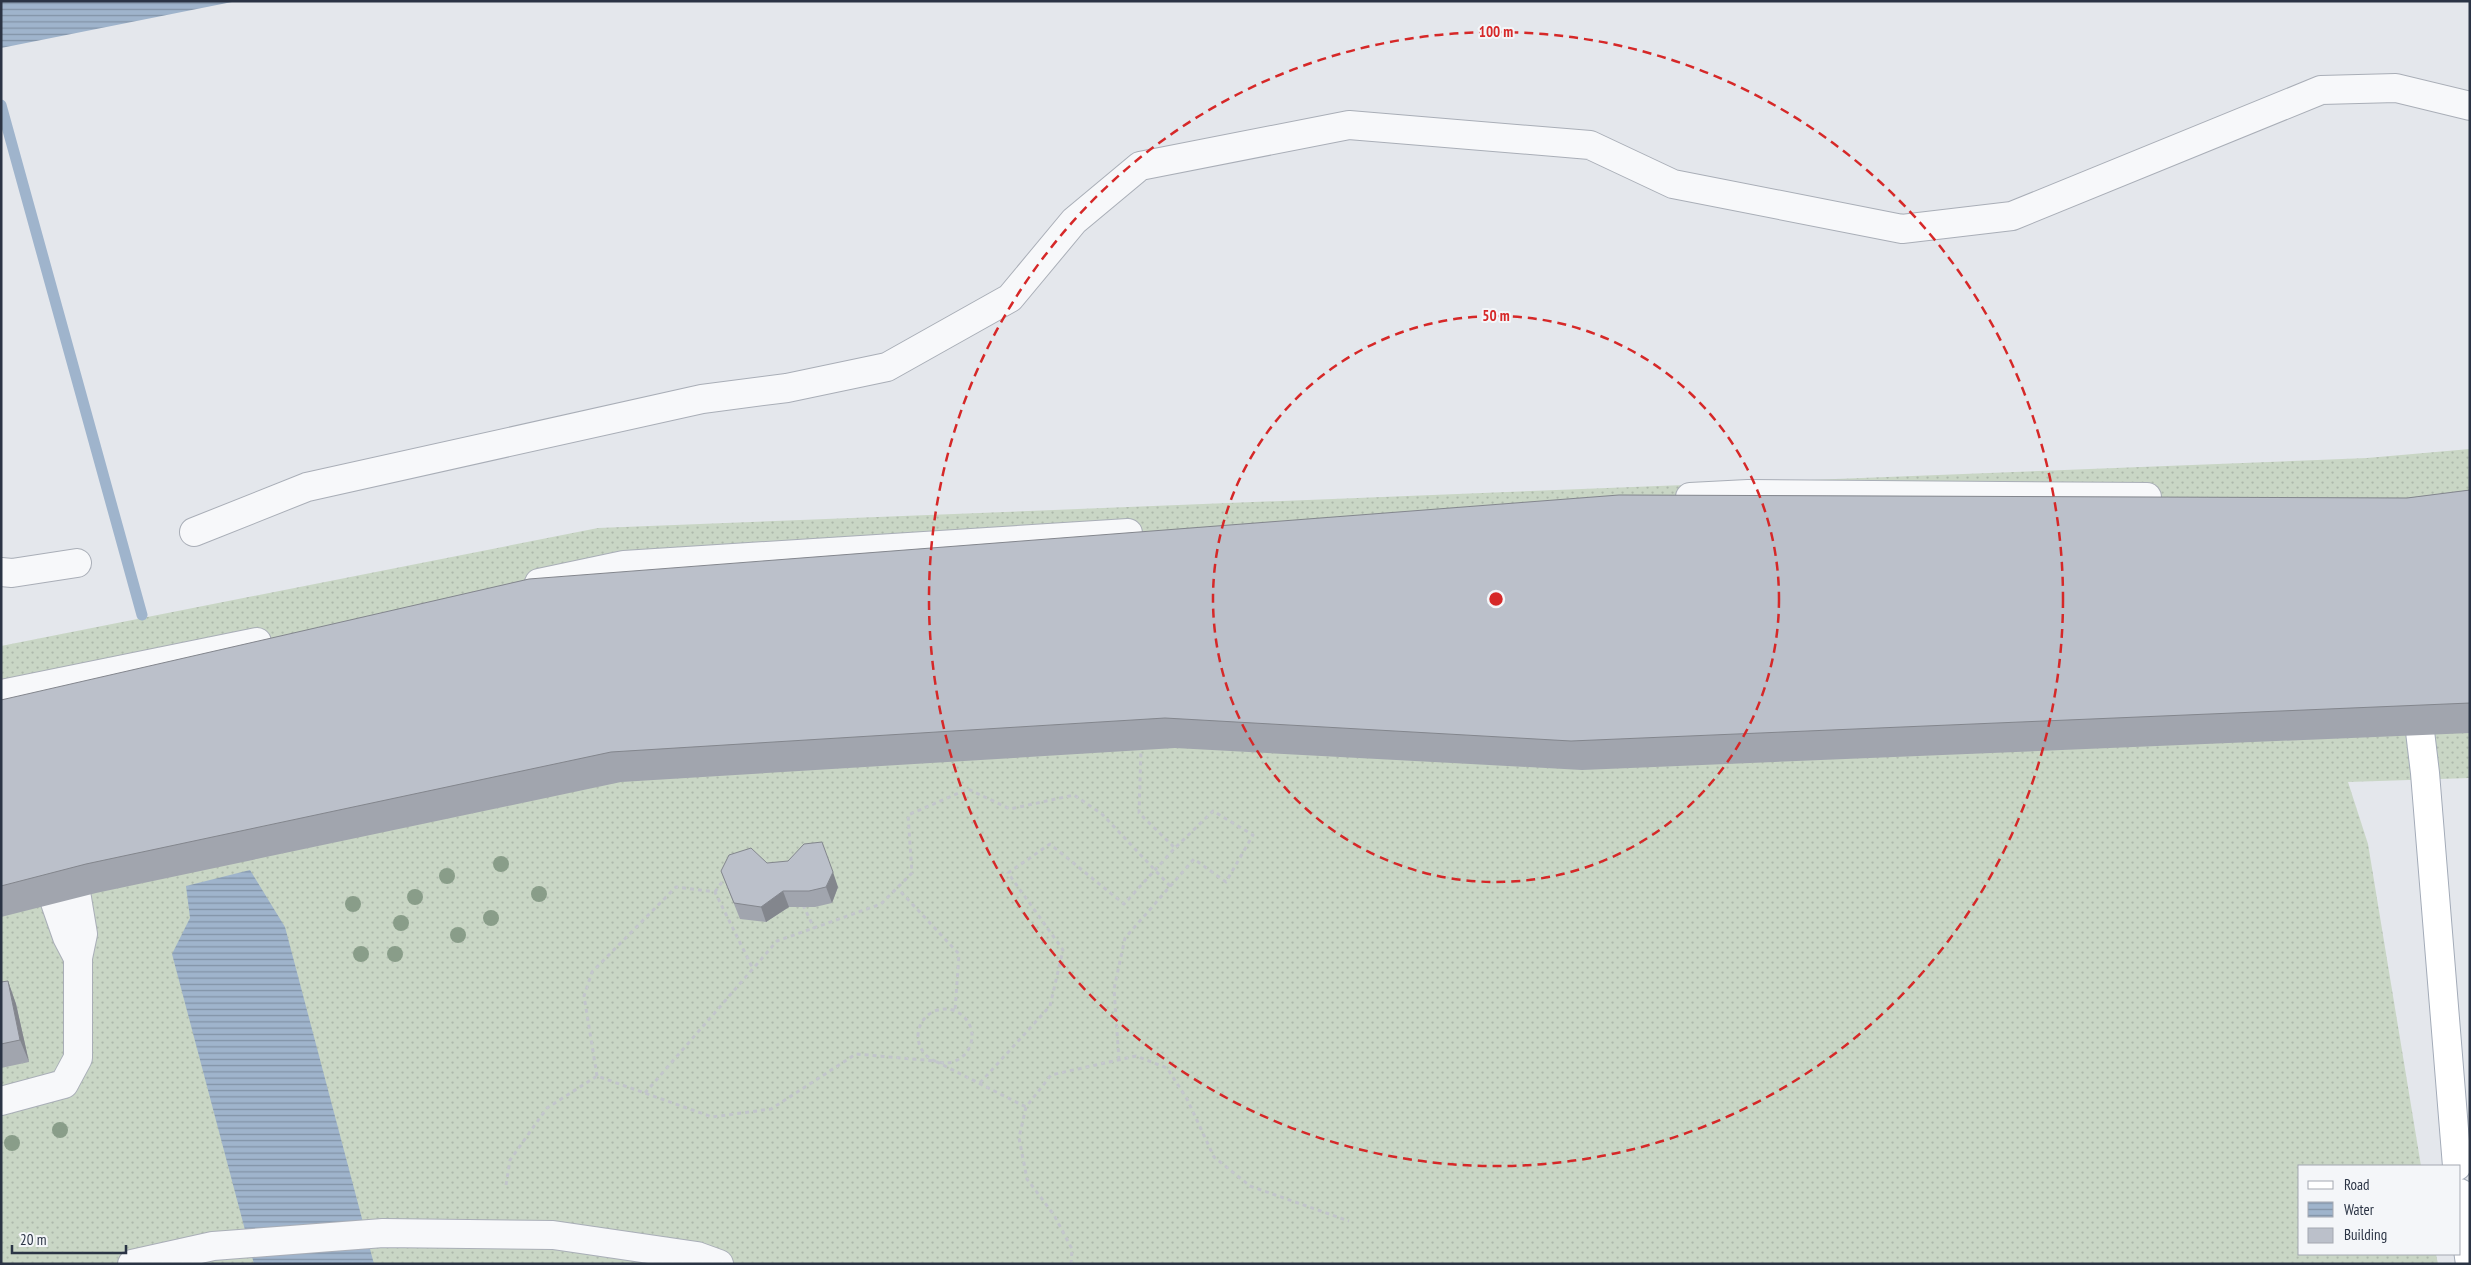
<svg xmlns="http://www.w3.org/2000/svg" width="2471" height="1265" font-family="'PT Sans Narrow',sans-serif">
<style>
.grass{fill:url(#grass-dots)}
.water{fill:url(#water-rules)}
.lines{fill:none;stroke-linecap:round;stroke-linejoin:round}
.stream{stroke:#9fb4cc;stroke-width:11}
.minor-casing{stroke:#a9aeb7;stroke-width:30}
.major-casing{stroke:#a3abb8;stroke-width:30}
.path{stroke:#c2c5cb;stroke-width:3;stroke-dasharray:4 4;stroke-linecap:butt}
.minor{stroke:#f7f8fa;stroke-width:28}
.major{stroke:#fff;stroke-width:28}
.path-bridge{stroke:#c2c5cb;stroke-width:3;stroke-dasharray:4 4;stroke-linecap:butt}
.tree{fill:#899d89}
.wall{fill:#a1a5ae}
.shaded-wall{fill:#83868d}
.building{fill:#bbc0ca;stroke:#83868d}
.ring{fill:none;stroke:#d62828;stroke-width:2.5;stroke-dasharray:9 6}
.centre{fill:#d62828;stroke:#f4f6f9;stroke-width:2.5}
.ring-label{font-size:15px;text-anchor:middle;font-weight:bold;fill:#d62828;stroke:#f4f6f9;stroke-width:4;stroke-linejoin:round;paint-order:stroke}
</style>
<defs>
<pattern id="grass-dots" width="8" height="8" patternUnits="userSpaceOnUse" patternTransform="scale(1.25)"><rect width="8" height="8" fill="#c9d6c5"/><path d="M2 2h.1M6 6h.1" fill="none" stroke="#adb8ab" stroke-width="1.8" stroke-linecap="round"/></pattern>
<pattern id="water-rules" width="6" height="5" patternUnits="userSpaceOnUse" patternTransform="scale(1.25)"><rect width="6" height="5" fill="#9fb4cc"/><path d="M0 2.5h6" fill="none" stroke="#8293a7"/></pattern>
</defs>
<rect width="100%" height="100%" fill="#e4e7ec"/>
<path class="grass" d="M2470,449V778L2348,782L2368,844L2421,1166H2300V1254H2436L2438,1264H1V646L598,528L2367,458Z"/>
<path class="water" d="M1,1H237L1,48Z
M250,870L285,927L374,1264H254L172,954L190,918L186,886Z"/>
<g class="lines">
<path class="stream" d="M1,105L142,615"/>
<g class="minor-casing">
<path id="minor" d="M1690,497L1748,494L2147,497
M194,532L307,487L702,399L787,388L887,367L1010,298L1074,221L1140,166L1349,125L1590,145L1673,184L1902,229L2012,216L2321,90L2396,88L2470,106
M1,572L12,573L77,563
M539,583L624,565L1128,533
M1,694L257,642
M43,868L67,937L78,958L83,934L71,862
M1,1101L64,1084L78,1058V958
M132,1264L213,1246L383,1233L553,1235L697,1256L719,1264"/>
</g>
<g class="major-casing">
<path id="major" d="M2416,698L2425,773L2457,1166
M2460,1193L2470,1264"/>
</g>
<path class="path" d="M715,892L725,878
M901,892L959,954L955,1011
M803,905L814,928
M918 1036a27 27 0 1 1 54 0a27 27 0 1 1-54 0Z
M1119,1060L1114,989L1125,938L1194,859L1226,882L1253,835L1213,811L1175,848
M597,1076L584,996L592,972L676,887L715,892L753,969
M980,1083L1050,1006
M645,1093L777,941L881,904L912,873L908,815L968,789L1010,809L1074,795L1102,814L1170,886
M506,1185L510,1160L547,1108L597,1076L712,1117L771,1109L856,1054L935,1061L1026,1107
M1071,1264L1072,1249L1054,1215L1027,1179L1019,1138L1026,1107L1051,1075L1136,1056L1167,1068L1187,1099L1214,1157L1250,1186L1349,1221"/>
<use href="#minor" class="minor"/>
<use href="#major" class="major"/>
<path class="path-bridge" d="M1050,1006L1063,950L1008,873L1050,844L1124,904L1175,848L1139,813L1141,750"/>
</g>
<g class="tree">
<circle cx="501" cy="864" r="8"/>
<circle cx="447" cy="876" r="8"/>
<circle cx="539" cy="894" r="8"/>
<circle cx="415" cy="897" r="8"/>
<circle cx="353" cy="904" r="8"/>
<circle cx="491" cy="918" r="8"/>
<circle cx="401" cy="923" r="8"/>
<circle cx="458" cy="935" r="8"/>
<circle cx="361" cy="954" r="8"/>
<circle cx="395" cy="954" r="8"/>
<circle cx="60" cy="1130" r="8"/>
<circle cx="12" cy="1143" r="8"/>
</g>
<path class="wall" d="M2470,490V733L1582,770L1175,748L621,782L96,893L1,917V700L2407,498Z
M767,863L838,887L832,903L815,907H789L766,922L740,919L721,871Z
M8,981L16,1004L29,1062L1,1068V982Z"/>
<path class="shaded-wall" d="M833,872L838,887L832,903L826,887Z
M783,891L789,907L766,922L761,907Z
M8,981L16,1004L29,1062L20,1040Z"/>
<path class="building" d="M2470,490V703L1571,741L1165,718L611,752L86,864L1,886V700L529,579L1619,495L2407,498Z
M822,842L833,872L826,887L809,891H783L761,907L734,903L721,871L729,855L751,848L767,863L788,861L804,844Z
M8,981L20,1040L1,1044V982Z"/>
<g class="ring">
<circle cx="1496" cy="599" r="283"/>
<circle cx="1496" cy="599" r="567"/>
</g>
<circle cx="1496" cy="599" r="8" class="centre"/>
<g class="ring-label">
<text x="1496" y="37">100 m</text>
<text x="1496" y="321">50 m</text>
</g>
<rect width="2471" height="1265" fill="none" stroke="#2b3445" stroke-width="5"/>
<rect x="2298" y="1165" width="162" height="90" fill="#f4f6f9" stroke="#a4a8b1"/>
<rect x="2308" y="1181" width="25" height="8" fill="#ffffff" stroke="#a4a8b1"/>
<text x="2344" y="1190" font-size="15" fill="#2b3445">Road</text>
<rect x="2308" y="1202" width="25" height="15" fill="url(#water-rules)" stroke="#a4a8b1"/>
<text x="2344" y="1215" font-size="15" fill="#2b3445">Water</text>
<rect x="2308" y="1228" width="25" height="15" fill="#bbc0ca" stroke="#a4a8b1"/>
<text x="2344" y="1240" font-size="15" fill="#2b3445">Building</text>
<path d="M12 1245v8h114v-8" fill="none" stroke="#2b3445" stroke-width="2.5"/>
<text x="20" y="1245" font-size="15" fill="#2b3445" stroke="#f4f6f9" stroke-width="4" paint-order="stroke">20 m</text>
</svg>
